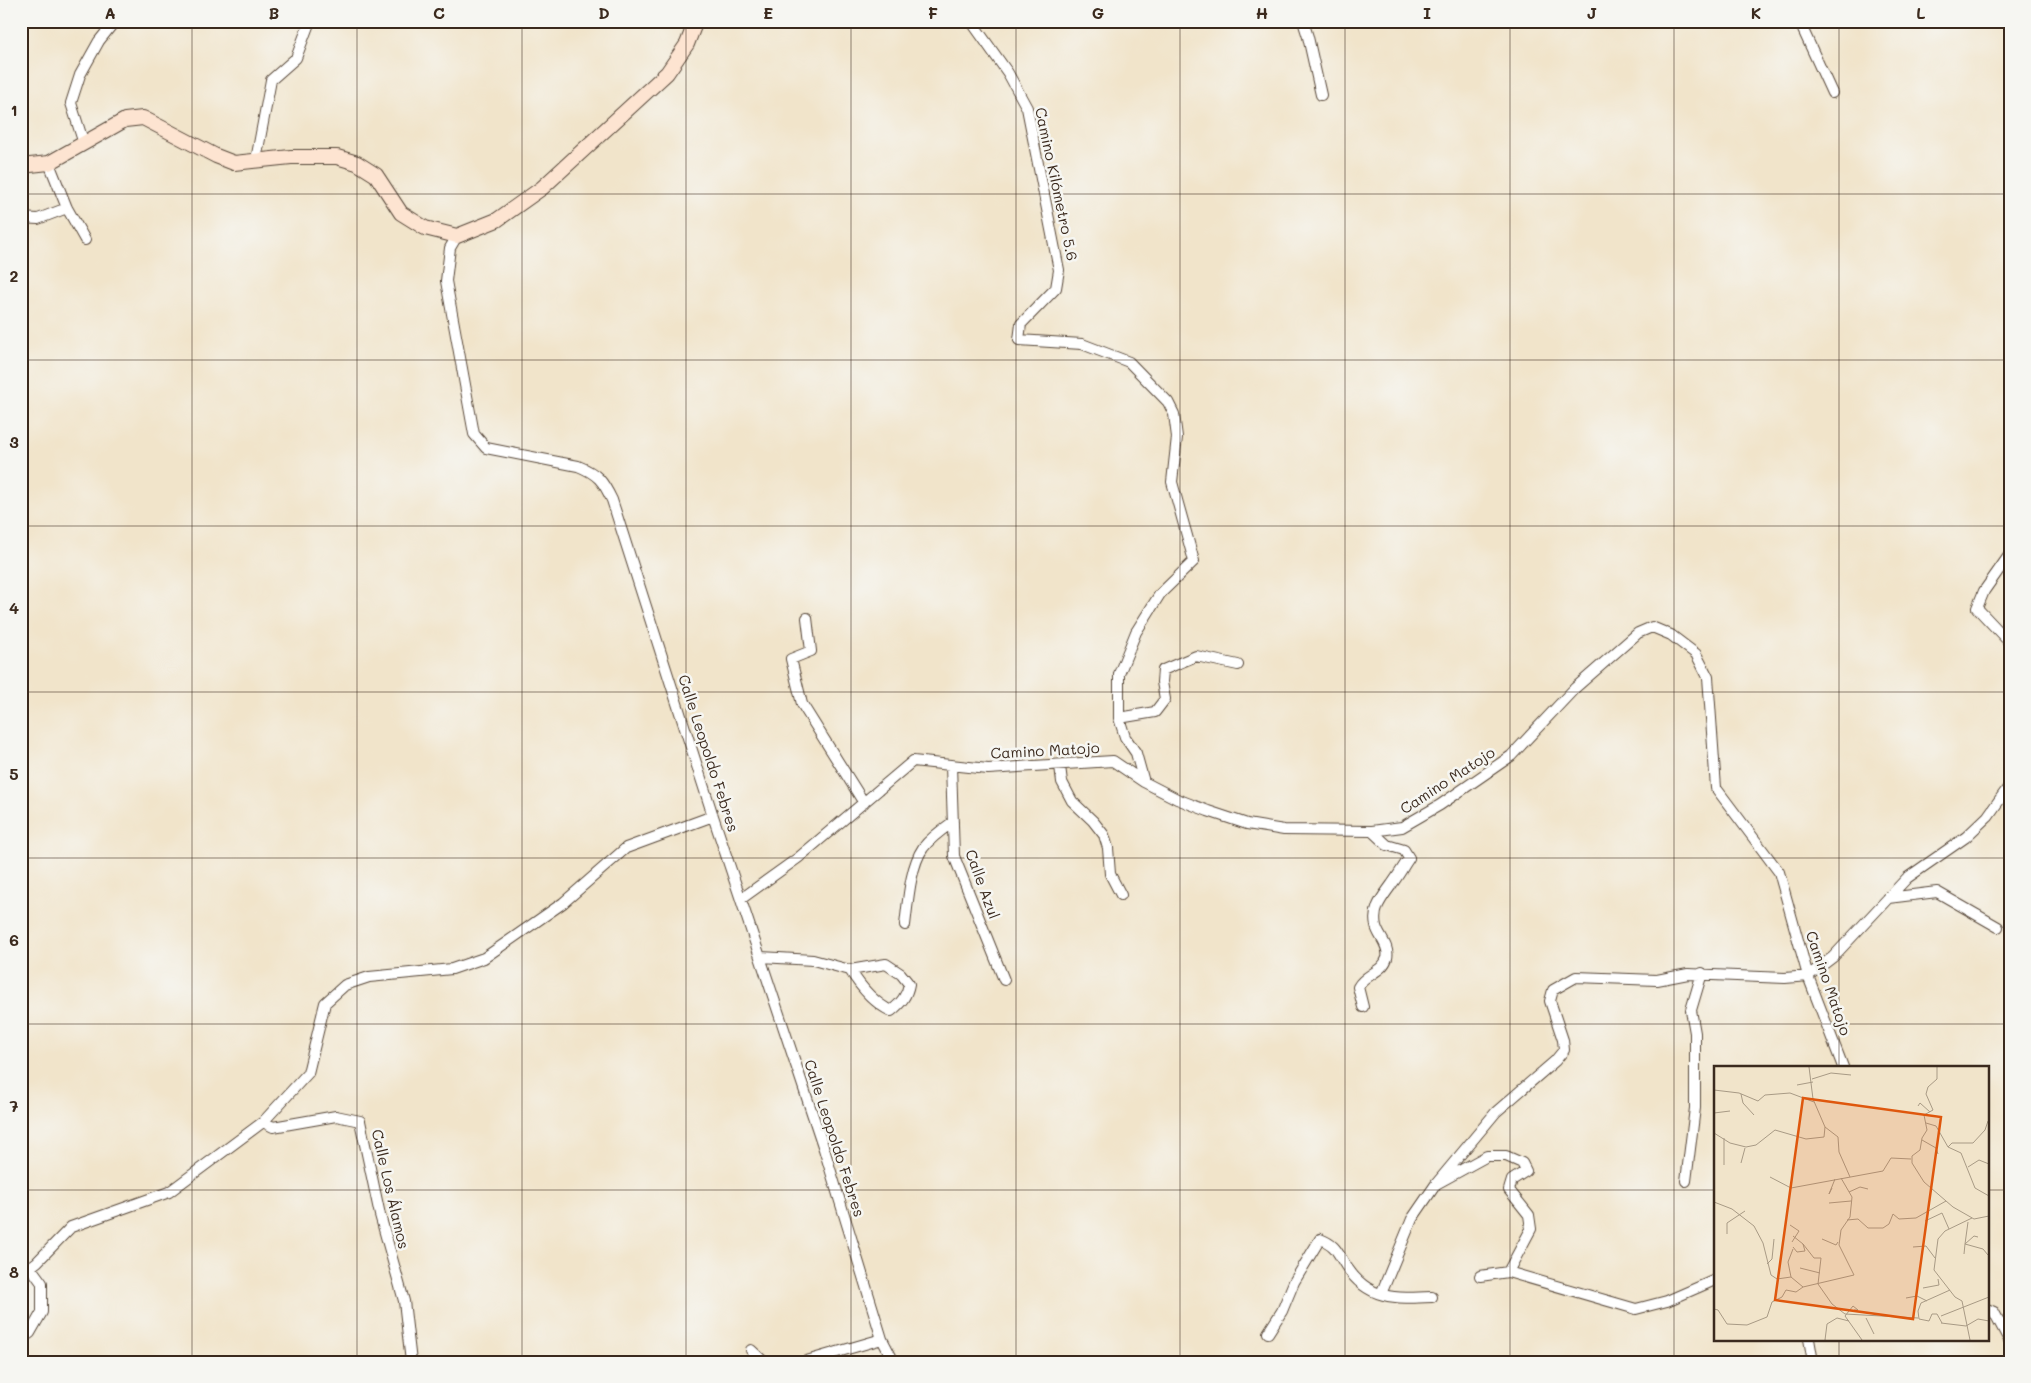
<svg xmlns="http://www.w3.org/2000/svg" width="2031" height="1383" font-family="Mali,sans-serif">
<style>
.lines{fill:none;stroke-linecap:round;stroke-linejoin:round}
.street-casing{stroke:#564638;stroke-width:12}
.secondary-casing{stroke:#564638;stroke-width:16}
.street{stroke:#fff;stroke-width:10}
.secondary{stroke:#fde4d1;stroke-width:14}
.grid{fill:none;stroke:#3b2a1e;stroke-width:1;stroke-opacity:0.55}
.labels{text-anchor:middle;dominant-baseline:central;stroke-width:5;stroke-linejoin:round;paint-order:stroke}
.street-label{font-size:15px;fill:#3b2a1e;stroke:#f6f6f2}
.inset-road{fill:none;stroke:#a89a85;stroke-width:1}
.view{fill:#df570d;fill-opacity:0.15;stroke:#df570d;stroke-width:2.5}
.inset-edge{fill:none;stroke:#3b2a1e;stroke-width:2.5}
.neatline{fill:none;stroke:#3b2a1e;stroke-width:2}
.grid-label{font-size:16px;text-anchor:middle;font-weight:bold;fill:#3b2a1e}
</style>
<rect width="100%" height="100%" fill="#f6f6f2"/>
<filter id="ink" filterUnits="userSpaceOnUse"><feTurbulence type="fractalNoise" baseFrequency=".02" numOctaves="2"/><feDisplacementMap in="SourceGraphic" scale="10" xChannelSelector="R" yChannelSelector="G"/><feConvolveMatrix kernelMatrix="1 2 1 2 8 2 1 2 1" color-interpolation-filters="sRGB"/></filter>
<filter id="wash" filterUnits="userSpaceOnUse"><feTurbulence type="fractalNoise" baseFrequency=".0096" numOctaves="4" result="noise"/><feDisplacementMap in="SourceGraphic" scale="20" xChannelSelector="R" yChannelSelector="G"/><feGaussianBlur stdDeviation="1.12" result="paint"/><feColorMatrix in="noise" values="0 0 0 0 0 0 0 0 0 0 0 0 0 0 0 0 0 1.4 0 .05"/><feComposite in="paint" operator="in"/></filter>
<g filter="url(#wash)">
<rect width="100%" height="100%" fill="#f1e4ca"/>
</g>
<g filter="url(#ink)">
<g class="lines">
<g class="street-casing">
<path id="street" d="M971,21L1008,73L1027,108L1059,270L1056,288L1021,324L1019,340L1082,344L1129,362L1168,402L1174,414L1177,437L1172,482L1194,561L1160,594L1136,632L1119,674V718L1125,737L1136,753L1144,782
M1303,21L1308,37L1321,95
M1799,21L1832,93
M84,144L71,103L80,75L99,41L115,21
M256,160L271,80L296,58L310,21
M49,163L67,208L85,240
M21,218L38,219L67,208
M457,236L450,248L446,281L474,434L486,448L578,466C598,474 603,481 612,500L713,816L824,1149L882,1339L894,1362
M2010,554L1984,591L1977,608L2010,643
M807,618L811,651L791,659L802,704L864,803
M1119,718L1155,712L1165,699L1162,682L1163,670L1196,656L1238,665
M951,765L954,856L1004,980
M1060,766L1062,782L1072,801L1093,821L1104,835L1108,848L1110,874L1121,895
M1888,898L1937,892L1998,927
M741,899L798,858L913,761L988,769L1113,761L1144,782L1177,799L1208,811L1247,824L1284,830L1372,831L1402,827L1440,805L1511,756L1575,688L1638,633L1652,627L1671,635L1696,654L1708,677L1716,788L1779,872L1808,976L1843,1067
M905,925C908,902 910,867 923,848C931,837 943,829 953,822
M761,957L813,960L850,970L886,964L901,974L909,984C907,996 901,1003 891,1011C874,1003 860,986 850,970
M1363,1007L1358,987C1365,974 1383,972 1387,958C1390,946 1378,936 1376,926C1372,908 1383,897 1392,884C1398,876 1403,867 1409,858L1404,850L1387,845L1372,831
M263,1122L273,1127L336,1116L360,1121L380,1215L404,1301L411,1362
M1686,1181L1695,1108V1033L1691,1010L1702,973
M1436,1184L1496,1112L1555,1061L1564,1050L1563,1040L1550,1001L1553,990L1576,977L1657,980L1688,974L1785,978L1808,976L1833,957L1907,878L1966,837L1988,816L2010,785
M1508,1272L1636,1309L1667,1301L1715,1280
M21,1274L37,1262L71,1227L169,1192L263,1122L308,1073L325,1003L345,985L369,977L452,969L484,958L563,903L626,848L713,816
M1381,1294L1412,1219L1436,1184L1487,1156H1506L1522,1163L1526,1171L1512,1180L1509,1190L1529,1215L1531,1229L1508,1272L1480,1276
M1987,1309L1994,1312L2010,1342
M1268,1333L1282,1311L1294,1282L1320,1239C1336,1245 1337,1252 1346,1266C1368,1300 1395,1299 1432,1297
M21,1339L30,1333L42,1312V1283L31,1268
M1809,1339L1813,1362
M751,1350L764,1362
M803,1362L882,1339"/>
</g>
<g class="secondary-casing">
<path id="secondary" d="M21,166L49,163L125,120L143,118L216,156L234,163L291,157H337L357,163L376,175L401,213L425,228L457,236L497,220L542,188L667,73L687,44L696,21"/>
</g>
<use href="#street" class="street"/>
<use href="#secondary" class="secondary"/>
</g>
</g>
<path class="grid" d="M192,21V1362M357,21V1362M522,21V1362M686,21V1362M851,21V1362M1016,21V1362M1180,21V1362M1345,21V1362M1510,21V1362M1674,21V1362M1839,21V1067M21,194H2010M21,360H2010M21,526H2010M21,692H2010M21,858H2010M21,1024H2010M21,1190H1715M1987,1190H2010M1839,1339V1362"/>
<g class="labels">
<g class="street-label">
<text transform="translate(1057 184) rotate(78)">Camino Kilómetro 5.6</text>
<text transform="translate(1045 750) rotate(-3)">Camino Matojo</text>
<text transform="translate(709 753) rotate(72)">Calle Leopoldo Febres</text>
<text transform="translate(1447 780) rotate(-33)">Camino Matojo</text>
<text transform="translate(983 884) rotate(70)">Calle Azul</text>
<text transform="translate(1829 983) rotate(71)">Camino Matojo</text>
<text transform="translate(835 1138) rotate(72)">Calle Leopoldo Febres</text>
<text transform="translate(391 1189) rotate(77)">Calle Los Álamos</text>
</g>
</g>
<g transform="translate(1714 1066)">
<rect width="275" height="275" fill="#f1e4ca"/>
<path class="inset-road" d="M95,1L99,33L111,61L124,71L125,86L136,111M223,1V13L214,21L212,28L219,44L210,49L213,64L208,72L206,84L198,90V97L210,116L239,141L260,153L275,150M98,13L117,7L137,9M83,19L99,16M0,24L25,27L44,35L51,29L76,27L100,36M27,28L29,37L40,49M204,40L206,37L216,46M0,47L16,45M212,57L222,60L234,81L247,87L261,122L275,130M0,67L16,77L32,81L42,79L61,64L92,73L110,71L111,61M10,72V99M208,74L222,82L224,88M234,81L238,77H259L271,64L274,55M27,97L31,82M254,101L265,94L275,98M56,111L77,122L169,105L177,92L197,93M118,122L115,128L121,113M135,126L146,121L154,123M0,136L18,143L40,160L49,177L57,209L63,213L77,211L89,221M115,137L137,135M133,154L144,153L154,162H169L175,158L179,148L185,153L202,152L232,135M211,155L228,147L235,163M254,156L251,178L269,183L274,189M76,159L85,165L78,176M13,168V157L31,145M79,170L89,178L91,185L83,186L79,181M108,173L122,179L124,176M89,178L100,192H107L104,218L118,238L131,248L204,252M199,181L212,180L221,192M250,188L251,178L260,170L264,171M53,198L58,193L60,173M86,202L106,207M77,211L74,196L79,183M209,222L225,219L224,213M192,232L203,230L213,235M0,243L4,244L13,258L33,259L53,251L58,236L68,231L72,224L82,226L89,221L140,209L125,179L127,164L136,151L138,131L127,112M140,244H144L139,240L131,250L148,274M227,250L275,231M152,252L160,268M227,257L252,260L264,253L275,255M228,257L223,248H218L215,255L205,253L204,245L207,237L236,224M111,274L113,258L123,252L135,255M256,274L248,235L241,231L220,204L224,173L231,165L258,152"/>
<path class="view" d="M89,32L227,51L199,253L61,234Z"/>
<rect width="275" height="275" class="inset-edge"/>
</g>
<rect width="2031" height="1383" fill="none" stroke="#f6f6f2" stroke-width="55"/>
<rect x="28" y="28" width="1976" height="1328" class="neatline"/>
<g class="grid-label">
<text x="110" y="19">A</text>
<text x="274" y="19">B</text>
<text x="439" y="19">C</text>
<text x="604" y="19">D</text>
<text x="768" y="19">E</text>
<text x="933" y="19">F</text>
<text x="1098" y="19">G</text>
<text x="1262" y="19">H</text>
<text x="1427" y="19">I</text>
<text x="1592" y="19">J</text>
<text x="1756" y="19">K</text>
<text x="1921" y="19">L</text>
<text x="14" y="116">1</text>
<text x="14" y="282">2</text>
<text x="14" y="448">3</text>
<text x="14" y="614">4</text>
<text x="14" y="780">5</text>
<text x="14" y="946">6</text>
<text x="14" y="1112">7</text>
<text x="14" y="1278">8</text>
</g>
</svg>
